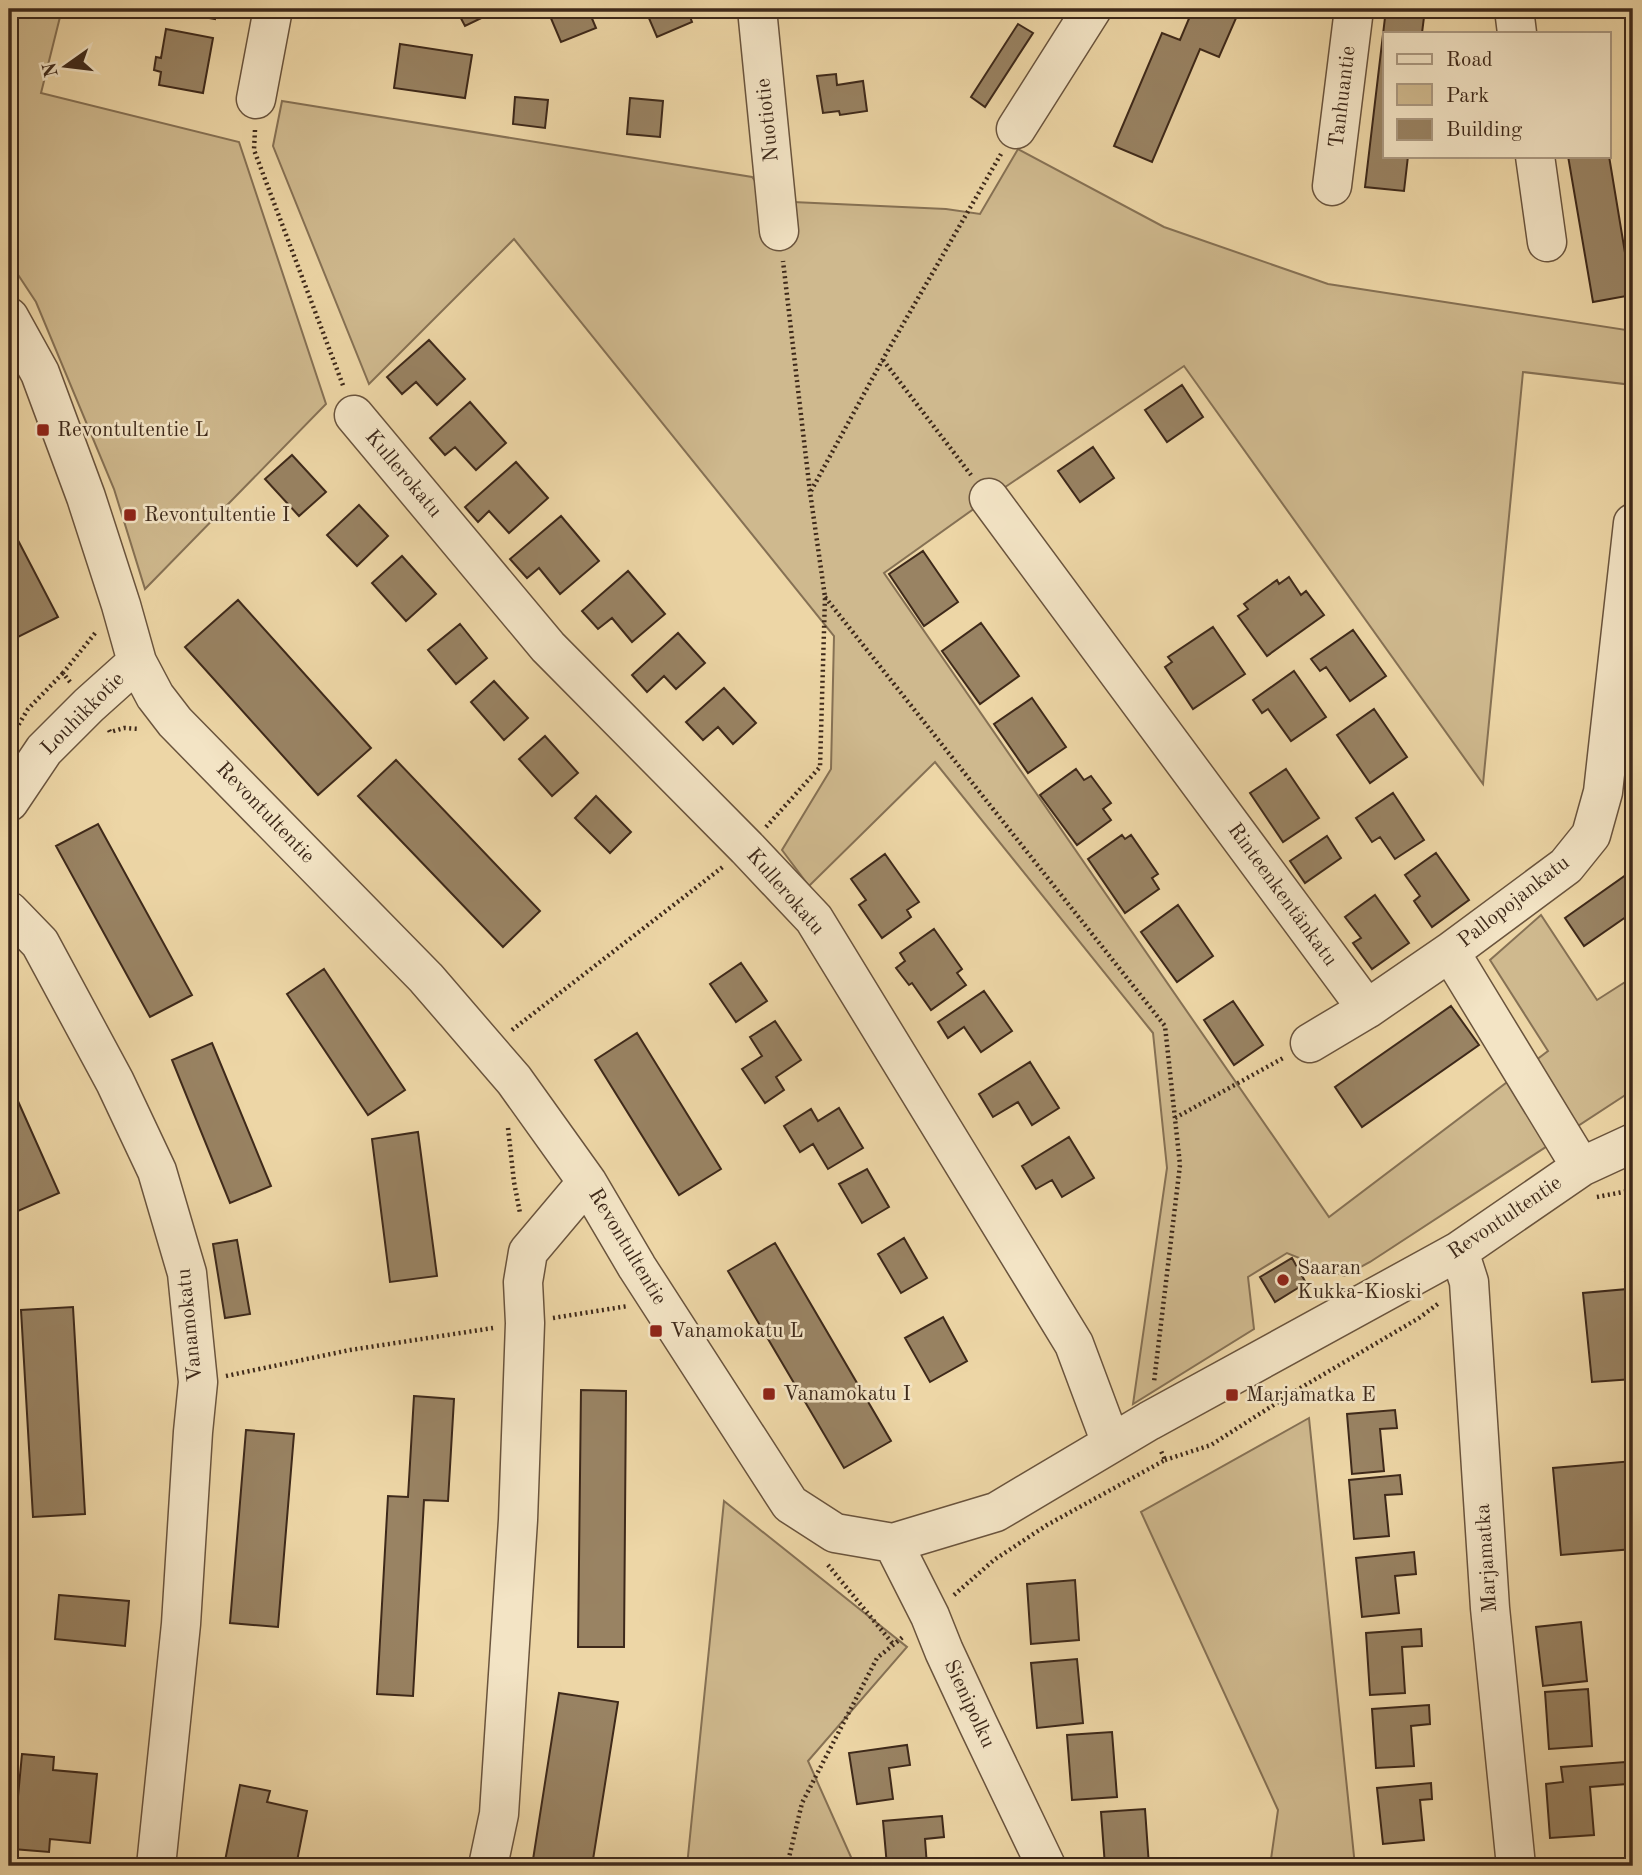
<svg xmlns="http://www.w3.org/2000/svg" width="1642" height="1875" font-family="'Old Standard TT',serif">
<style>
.green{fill:#cfb98e;stroke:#867154;stroke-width:2}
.building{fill:#998363;stroke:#3e291a;stroke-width:2}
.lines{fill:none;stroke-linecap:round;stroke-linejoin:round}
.minor-casing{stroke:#6a543d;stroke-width:41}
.path{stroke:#3e291a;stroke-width:4.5;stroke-dasharray:2 3.5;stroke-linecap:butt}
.minor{stroke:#f3e4c5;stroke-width:38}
.poi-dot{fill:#8f2418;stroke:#f3e4c5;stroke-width:2.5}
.labels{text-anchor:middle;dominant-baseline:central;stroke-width:5;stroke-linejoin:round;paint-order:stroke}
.street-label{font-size:21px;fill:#3e291a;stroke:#f3e4c5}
.poi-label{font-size:21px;fill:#3e291a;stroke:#f3e4c5;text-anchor:start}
</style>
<rect width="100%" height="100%" fill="#edd6a6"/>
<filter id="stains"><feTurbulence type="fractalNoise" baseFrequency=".00286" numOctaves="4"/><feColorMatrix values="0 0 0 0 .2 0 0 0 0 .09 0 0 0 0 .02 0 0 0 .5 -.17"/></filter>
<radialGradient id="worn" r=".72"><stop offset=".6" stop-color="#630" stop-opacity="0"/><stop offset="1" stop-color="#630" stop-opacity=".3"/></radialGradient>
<path class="green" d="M9,9H62L41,93L239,142L326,404L145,589L114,489L36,302L9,261Z
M282,101L752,177L771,201L946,209L980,214L1018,149L1164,227L1328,284L1633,331V385L1523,372L1483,784L1184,366L989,498L884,573L1329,1217L1548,1051L1490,960L1541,915L1597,1000L1633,977V1090L1370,1262L1344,1276L1287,1253L1248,1277L1254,1329L1133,1404L1167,1168L1153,1033L935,762L809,886L782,850L831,769L834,636L514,239L369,384L273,146Z
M1309,1418L1355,1866H1270L1278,1810L1141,1512Z
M724,1501L907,1647L808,1761L855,1866H687Z"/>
<path class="building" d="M172,9H217L215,19L171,11Z
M456,9H495L496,11L465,26Z
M547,9H588L596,28L561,42Z
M645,9H687L692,22L657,37Z
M1193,9H1240L1219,57L1200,49L1152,162L1114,146L1162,33L1180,40Z
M1386,9H1425L1422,33H1385V156H1408L1404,191L1365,187Z
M1018,24L1033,33L985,107L971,97Z
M166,29L213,38L203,93L159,85L161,72L154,70L156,57L161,58Z
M400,44L472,55L465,98L394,88Z
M836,74L837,85L863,81L867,111L840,115L839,111L823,113L817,76Z
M515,97L548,100L545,128L513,124Z
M630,98L663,101L660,137L627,134Z
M1568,156H1609L1632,295L1593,302Z
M429,340L465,379L437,405L416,382L402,394L387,377Z
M1182,385L1203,417L1167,442L1145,410Z
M470,402L506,443L476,470L455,447L445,455L430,438Z
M1093,447L1114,478L1080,502L1058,471Z
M292,455L326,492L299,516L265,479Z
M516,462L548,498L509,533L489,511L478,522L465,507Z
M359,505L388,536L357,566L327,535Z
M561,516L599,561L560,594L539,568L527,578L510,559Z
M9,523L58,617L16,638L9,623Z
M923,551L958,602L924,626L889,574Z
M402,556L436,594L406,621L372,583Z
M628,571L665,614L632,642L612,618L598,629L582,611Z
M1289,577L1301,595L1306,591L1324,615L1267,656L1238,616L1248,609L1244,604L1277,580L1279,584Z
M238,600L371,748L318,795L185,647Z
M981,623L1019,676L980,704L942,651Z
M460,624L487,658L456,684L428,650Z
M1213,627L1245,674L1193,709L1165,667L1172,662L1168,657Z
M1353,630L1386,676L1350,701L1326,667L1320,671L1311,659Z
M678,633L705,663L676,689L664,676L647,692L632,675Z
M1294,671L1326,717L1291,741L1268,709L1262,713L1253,700Z
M494,681L528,718L504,740L471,702Z
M724,688L756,723L733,744L718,727L703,740L686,722Z
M1032,698L1066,747L1028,773L994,724Z
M1374,709L1407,757L1370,783L1337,735Z
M545,736L578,773L552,796L519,759Z
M396,760L540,911L503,947L358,796Z
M1076,769L1084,780L1091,776L1111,803L1103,809L1111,820L1077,845L1040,795Z
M1286,769L1319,818L1283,842L1250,793Z
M1393,793L1424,840L1395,859L1380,837L1372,842L1356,818Z
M596,796L631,832L610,853L575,818Z
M98,824L192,995L150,1017L56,846Z
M1122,835L1125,839L1131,835L1158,874L1152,878L1159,889L1125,913L1088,859Z
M1327,836L1341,858L1305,883L1290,861Z
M1436,853L1469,900L1432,927L1414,901L1420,896L1405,875Z
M885,854L919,902L907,910L911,917L882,938L859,905L866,900L851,879Z
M1633,870V912L1584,946L1565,918Z
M1375,895L1409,943L1372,969L1353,943L1361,938L1345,917Z
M1178,905L1213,956L1177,982L1141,932Z
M934,929L962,969L957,973L966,985L931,1010L912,983L909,985L896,968L905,961L900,953Z
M741,963L767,1001L736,1022L710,984Z
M324,969L405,1090L368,1115L287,994Z
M984,991L1012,1031L981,1052L964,1027L948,1038L938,1022Z
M1233,1001L1263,1045L1234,1065L1204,1020Z
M1451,1006L1479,1045L1362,1127L1335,1087Z
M775,1021L801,1060L776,1077L784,1090L765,1103L742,1069L762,1056L750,1037Z
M637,1033L721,1169L679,1195L595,1060Z
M212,1043L271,1186L230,1203L172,1060Z
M1030,1062L1059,1108L1032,1125L1018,1102L993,1117L979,1094Z
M9,1081L59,1193L18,1211L9,1191Z
M839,1108L863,1148L828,1169L813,1144L800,1152L784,1126L811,1109L818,1121Z
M418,1132L437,1276L390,1282L372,1139Z
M1069,1137L1094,1178L1062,1197L1052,1180L1036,1189L1022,1166Z
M867,1169L889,1207L862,1223L839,1184Z
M904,1238L927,1278L901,1293L878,1254Z
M237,1240L250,1314L225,1318L213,1244Z
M775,1243L891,1441L844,1468L728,1271Z
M1292,1258L1306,1283L1275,1302L1260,1277Z
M1633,1271V1379L1592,1382L1583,1293L1627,1289L1625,1272Z
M73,1307L85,1514L33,1517L21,1310Z
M943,1317L967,1361L930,1382L905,1338Z
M581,1390L626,1391L624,1647H578Z
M414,1396L454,1399L448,1501L424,1500L413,1696L377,1694L388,1496L408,1497Z
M1395,1410L1397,1428L1380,1429L1384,1471L1352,1474L1347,1414Z
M246,1430L294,1434L278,1627L230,1623Z
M1633,1461V1549L1561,1555L1553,1468Z
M1400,1475L1402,1494L1385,1495L1389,1536L1354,1539L1349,1480Z
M1414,1552L1416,1574L1395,1576L1399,1613L1362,1617L1356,1558Z
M1075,1580L1079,1640L1031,1644L1027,1584Z
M59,1595L129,1601L125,1646L55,1639Z
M1581,1622L1587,1681L1543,1686L1536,1627Z
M1421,1629L1422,1646L1402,1647L1405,1693L1370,1695L1366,1633Z
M1077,1659L1083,1723L1037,1728L1031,1663Z
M1588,1689L1592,1746L1549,1749L1545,1692Z
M559,1693L618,1702L592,1866H532Z
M1429,1705L1430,1724L1411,1726L1414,1766L1376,1768L1372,1709Z
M1112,1732L1117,1797L1072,1800L1067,1735Z
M907,1745L910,1765L889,1768L893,1799L857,1804L849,1753Z
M22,1754L54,1757L53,1770L97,1774L90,1843L50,1839L49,1852L13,1849Z
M1625,1762L1627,1784L1590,1787L1594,1835L1550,1838L1546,1784L1563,1782L1561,1767Z
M1431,1783L1432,1799L1420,1800L1424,1840L1383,1844L1377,1788Z
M240,1785L270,1791L267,1802L307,1811L296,1866H224Z
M1145,1809L1149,1866H1105L1101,1812Z
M942,1816L944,1837L925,1839L927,1866H887L883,1821Z"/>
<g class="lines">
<g class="minor-casing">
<path id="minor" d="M757,9L779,231
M1514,9L1517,33
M256,99L273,9
M1016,129L1092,9
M1535,156L1547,242
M1332,186L1354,9
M9,317L40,373L86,497L121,605L137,662L155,696L175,722L426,978L514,1080L587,1182L637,1267L790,1504L835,1533L893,1543L996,1512L1149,1421L1459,1251L1581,1167L1633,1143
M354,415L548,647L747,848L814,919L1074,1344L1111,1443
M989,498L1367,1009L1450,952L1581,1167
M9,802L44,750L89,705L137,662
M9,911L40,943L115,1082L157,1171L187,1273L198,1382L193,1432L181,1624L156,1866
M1450,952L1566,866L1591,835L1603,792L1633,523
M1310,1043L1367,1009
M1459,1251L1469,1282L1490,1608L1516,1866
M893,1543L930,1616L944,1651L978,1724L1046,1866
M488,1866L499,1814L518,1520L525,1323L523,1282L528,1252L587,1182"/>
</g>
<path class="path" d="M255,130L254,150L344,388
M883,360L971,475
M811,491L883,359L1001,154
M825,597L1165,1026L1180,1165L1154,1382
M70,682L63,673L96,632
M109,730L110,732L124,728L140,729
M13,734L28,709L63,673
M766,827L820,767L825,597L810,492L783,261
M512,1030L724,866
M1175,1118L1285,1057
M508,1128L514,1182L520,1213
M1597,1197L1633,1190
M553,1318L628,1306
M226,1376L350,1350L493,1328
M1165,1460L1211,1445L1297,1390L1419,1318L1439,1303
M828,1565L893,1644
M954,1595L994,1560L1047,1525L1165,1460L1161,1451
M787,1866L802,1803L877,1658L904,1636"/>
<use href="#minor" class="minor"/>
</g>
<g class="poi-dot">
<rect x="36" y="423" width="14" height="14" rx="3.5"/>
<rect x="123" y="508" width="14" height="14" rx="3.5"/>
<circle cx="1283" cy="1280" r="7"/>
<rect x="649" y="1324" width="14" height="14" rx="3.5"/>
<rect x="762" y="1387" width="14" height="14" rx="3.5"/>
<rect x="1225" y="1388" width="14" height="14" rx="3.5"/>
</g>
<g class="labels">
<g class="street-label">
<text transform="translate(1343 97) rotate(-83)">Tanhuantie</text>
<text transform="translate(768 120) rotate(-96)">Nuotiotie</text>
<text transform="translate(403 474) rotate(50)">Kullerokatu</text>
<text transform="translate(83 714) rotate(-45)">Louhikkotie</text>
<text transform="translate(265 813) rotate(46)">Revontultentie</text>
<text transform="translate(785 892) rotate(49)">Kullerokatu</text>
<text transform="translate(1282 895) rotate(54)">Rinteenkentänkatu</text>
<text transform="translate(1514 902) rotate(-38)">Pallopojankatu</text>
<text transform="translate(1505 1218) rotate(-34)">Revontultentie</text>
<text transform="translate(627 1247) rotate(59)">Revontultentie</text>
<text transform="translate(190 1325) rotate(-96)">Vanamokatu</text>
<text transform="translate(1487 1558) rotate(-94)">Marjamatka</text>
<text transform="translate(969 1704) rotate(65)">Sienipolku</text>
</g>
<g class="poi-label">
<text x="57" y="430">Revontultentie L</text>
<text x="144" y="515">Revontultentie I</text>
<text x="1297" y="1268">Saaran<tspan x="1297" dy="24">Kukka-Kioski</tspan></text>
<text x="670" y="1331">Vanamokatu L</text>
<text x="783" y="1394">Vanamokatu I</text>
<text x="1246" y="1395">Marjamatka E</text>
</g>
</g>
<rect width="1642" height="1875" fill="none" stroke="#edd6a6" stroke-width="35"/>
<rect x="10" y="10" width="1621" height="1854" fill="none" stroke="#3e291a" stroke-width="3.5"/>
<rect x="18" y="18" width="1607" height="1840" fill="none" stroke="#3e291a" stroke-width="2"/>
<rect x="1383" y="32" width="228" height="126" fill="#f3e4c5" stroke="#ab9981" stroke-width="2"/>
<rect x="1397" y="54" width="35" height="10" fill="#f3e4c5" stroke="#ab9981" stroke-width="2"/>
<text x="1446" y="66" font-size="21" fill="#3e291a">Road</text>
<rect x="1397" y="84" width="35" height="21" fill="#cfb98e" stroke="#ab9981" stroke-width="2"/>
<text x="1446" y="102" font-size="21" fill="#3e291a">Park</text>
<rect x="1397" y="119" width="35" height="21" fill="#998363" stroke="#ab9981" stroke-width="2"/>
<text x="1446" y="136" font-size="21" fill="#3e291a">Building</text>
<g transform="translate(66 66) rotate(256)" stroke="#f3e4c5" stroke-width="5" paint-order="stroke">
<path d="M0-5L12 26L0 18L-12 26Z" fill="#3e291a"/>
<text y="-10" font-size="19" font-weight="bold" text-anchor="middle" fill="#3e291a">N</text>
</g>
<rect width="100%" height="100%" filter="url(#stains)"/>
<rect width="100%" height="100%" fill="url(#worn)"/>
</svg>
